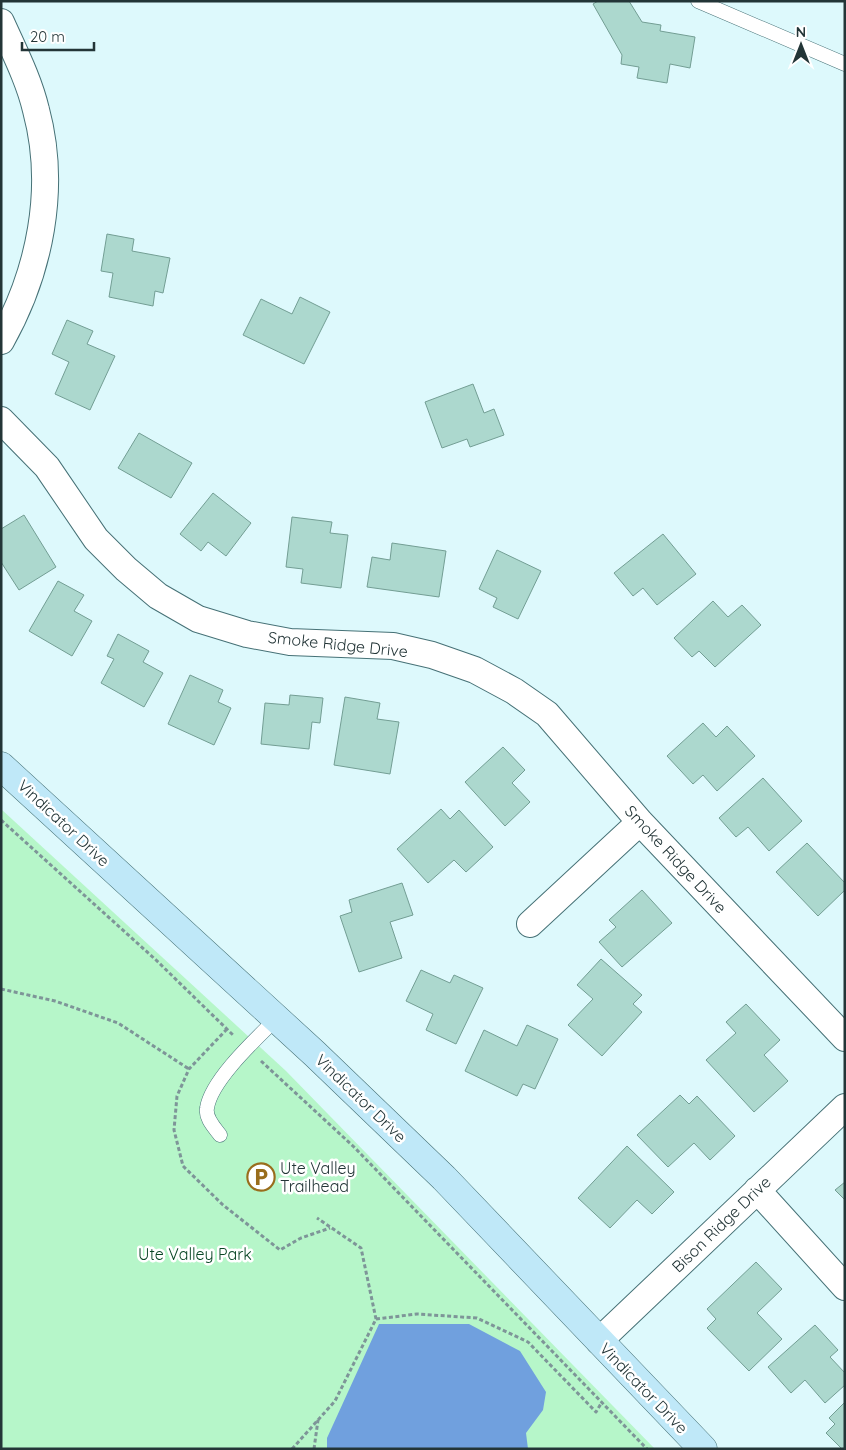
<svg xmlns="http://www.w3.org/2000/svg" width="846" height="1450" font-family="Quicksand,sans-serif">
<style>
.green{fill:#b6f6c9}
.water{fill:#70a0de}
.building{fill:#acd8ce;stroke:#739e94}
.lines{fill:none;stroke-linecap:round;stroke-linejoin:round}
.lane-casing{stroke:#467176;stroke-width:15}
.street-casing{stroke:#467176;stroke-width:28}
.secondary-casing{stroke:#467176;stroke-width:29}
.path{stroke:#7e9598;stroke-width:3;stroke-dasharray:4 2.5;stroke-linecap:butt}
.lane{stroke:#fff;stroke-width:14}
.street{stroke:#fff;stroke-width:26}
.secondary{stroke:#bfe8f8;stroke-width:28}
.labels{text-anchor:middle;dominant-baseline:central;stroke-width:5;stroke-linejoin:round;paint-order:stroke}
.street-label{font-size:16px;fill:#233537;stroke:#fff}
.poi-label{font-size:16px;fill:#233537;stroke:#fff;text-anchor:start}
.park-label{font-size:16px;fill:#094625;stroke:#fff}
</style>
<rect width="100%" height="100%" fill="#ddf9fc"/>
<path class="green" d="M1,809L286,1071L655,1449H1Z"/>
<path class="water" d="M379,1324H469L520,1351L546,1392L543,1410L526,1433L528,1449H327V1438Z"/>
<path class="building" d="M598,1H629L642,22L661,25L660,31L695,37L690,68L670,64L667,83L637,78L639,67L621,64L622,55L593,4Z
M107,234L134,239L132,251L170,258L163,293L155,291L153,306L109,297L113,273L101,271Z
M300,297L330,312L304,364L243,335L261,299L292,314Z
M67,320L93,331L87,344L115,356L90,410L55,394L69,362L52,354Z
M473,384L484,413L494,409L504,435L470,447L467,439L442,448L425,402Z
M139,433L192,463L171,498L118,468Z
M213,493L251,523L226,556L208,542L201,551L180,534Z
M24,515L56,567L19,590L1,562V529Z
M292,517L332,522L330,533L348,535L341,588L301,583L303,569L286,567Z
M663,534L696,574L657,605L643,588L633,596L614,573Z
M392,543L446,551L439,597L367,587L372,557L390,560Z
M497,550L541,571L518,619L493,607L497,598L479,589Z
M58,581L84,595L74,611L92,621L72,656L29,631Z
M713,601L728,617L742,605L761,625L715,667L699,651L692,657L674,638Z
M118,634L149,651L143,662L163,673L144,707L101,683L114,659L107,656Z
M190,675L223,690L218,702L231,708L214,745L168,724Z
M290,695L323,698L320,723L312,722L309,749L261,744L265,703L289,705Z
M345,697L380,703L377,719L399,722L390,774L334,765Z
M703,723L716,737L727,726L755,756L717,791L703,775L693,784L667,756Z
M503,747L525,770L512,783L530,802L505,826L465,782Z
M763,778L802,821L769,851L748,827L736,837L719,818Z
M441,809L450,819L459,810L493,847L466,872L454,860L428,883L397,849Z
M807,843L845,883V890L818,916L776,872Z
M402,883L413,915L390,922L402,958L359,972L340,916L352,912L349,900Z
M642,890L672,923L622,967L599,942L616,927L609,920Z
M601,959L642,995L633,1004L642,1012L602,1056L568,1025L593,999L577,985Z
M421,970L450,983L454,975L483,988L456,1044L426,1030L433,1014L406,1001Z
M746,1004L780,1040L764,1055L788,1081L754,1112L706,1060L736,1033L726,1022Z
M527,1025L558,1039L535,1089L523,1084L517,1096L465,1071L484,1030L517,1046Z
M680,1095L689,1104L697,1096L735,1136L710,1160L694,1143L668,1167L637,1135Z
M627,1146L674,1192L652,1214L637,1200L610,1228L578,1198Z
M845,1182V1200L835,1190Z
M756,1262L782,1289L757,1313L782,1339L749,1371L707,1328L716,1319L707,1309Z
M815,1325L838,1350L830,1357L845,1373V1385L825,1403L805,1380L791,1393L768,1367Z
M845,1402V1449H842L826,1433L835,1424L829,1418Z"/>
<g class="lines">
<g class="lane-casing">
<path id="lane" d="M698,1L845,64
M220,1135C214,1127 205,1118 207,1108C211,1080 257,1038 276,1019"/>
</g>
<g class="street-casing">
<path id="street" d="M1,22C14,51 29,80 36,110C57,188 40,272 1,341
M1,420L47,467L96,539L126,569L158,596L198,619L247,634L290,642L393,646L432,655L475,670L514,691L547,714L640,822L845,1038
M530,924L640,822
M757,1190L845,1287
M599,1341L845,1107"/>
</g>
<g class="secondary-casing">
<path id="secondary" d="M1,766L315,1054L444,1178L703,1449"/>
</g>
<path class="path" d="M1,820L156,960L233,1035
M1,989L55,1001L118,1023L189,1069
M227,1029L189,1069L177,1096L174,1130L183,1166L223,1205L280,1250L301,1238L330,1228
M261,1061L354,1147L647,1449
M376,1319L417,1314L477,1318L528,1342L596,1412L602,1402
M292,1449L335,1401L376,1319L361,1248L317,1218
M314,1449L318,1420"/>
<use href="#lane" class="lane"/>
<use href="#street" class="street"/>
<use href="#secondary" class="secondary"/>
</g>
<defs>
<g id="parking-ring" transform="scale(1.4375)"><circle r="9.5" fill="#fff" stroke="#996d1c" stroke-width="1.5"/><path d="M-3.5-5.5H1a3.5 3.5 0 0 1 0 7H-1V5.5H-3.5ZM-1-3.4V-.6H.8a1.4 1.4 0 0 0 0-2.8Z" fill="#996d1c"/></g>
</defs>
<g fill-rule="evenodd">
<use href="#parking-ring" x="261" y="1177"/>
</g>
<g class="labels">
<g class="street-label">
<text transform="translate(338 644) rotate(6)">Smoke Ridge Drive</text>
<text transform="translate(64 823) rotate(43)">Vindicator Drive</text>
<text transform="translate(676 859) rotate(47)">Smoke Ridge Drive</text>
<text transform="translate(361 1098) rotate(44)">Vindicator Drive</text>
<text transform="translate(721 1224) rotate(-44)">Bison Ridge Drive</text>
<text transform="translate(644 1388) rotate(46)">Vindicator Drive</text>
</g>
<g class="poi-label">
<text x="280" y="1168">Ute Valley<tspan x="280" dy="18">Trailhead</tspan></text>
</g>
<g class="park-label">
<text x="195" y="1254">Ute Valley Park</text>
</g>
</g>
<rect width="846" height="1450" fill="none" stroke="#233537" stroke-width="5"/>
<g transform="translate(801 45)" stroke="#ffffff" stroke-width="4" paint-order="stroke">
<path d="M0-4L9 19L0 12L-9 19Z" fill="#233537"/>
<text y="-8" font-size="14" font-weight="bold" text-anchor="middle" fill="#233537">N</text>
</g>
<path d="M22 42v8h72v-8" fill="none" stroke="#233537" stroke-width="2.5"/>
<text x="30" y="42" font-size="15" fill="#233537" stroke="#ffffff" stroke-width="4" paint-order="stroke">20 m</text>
</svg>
